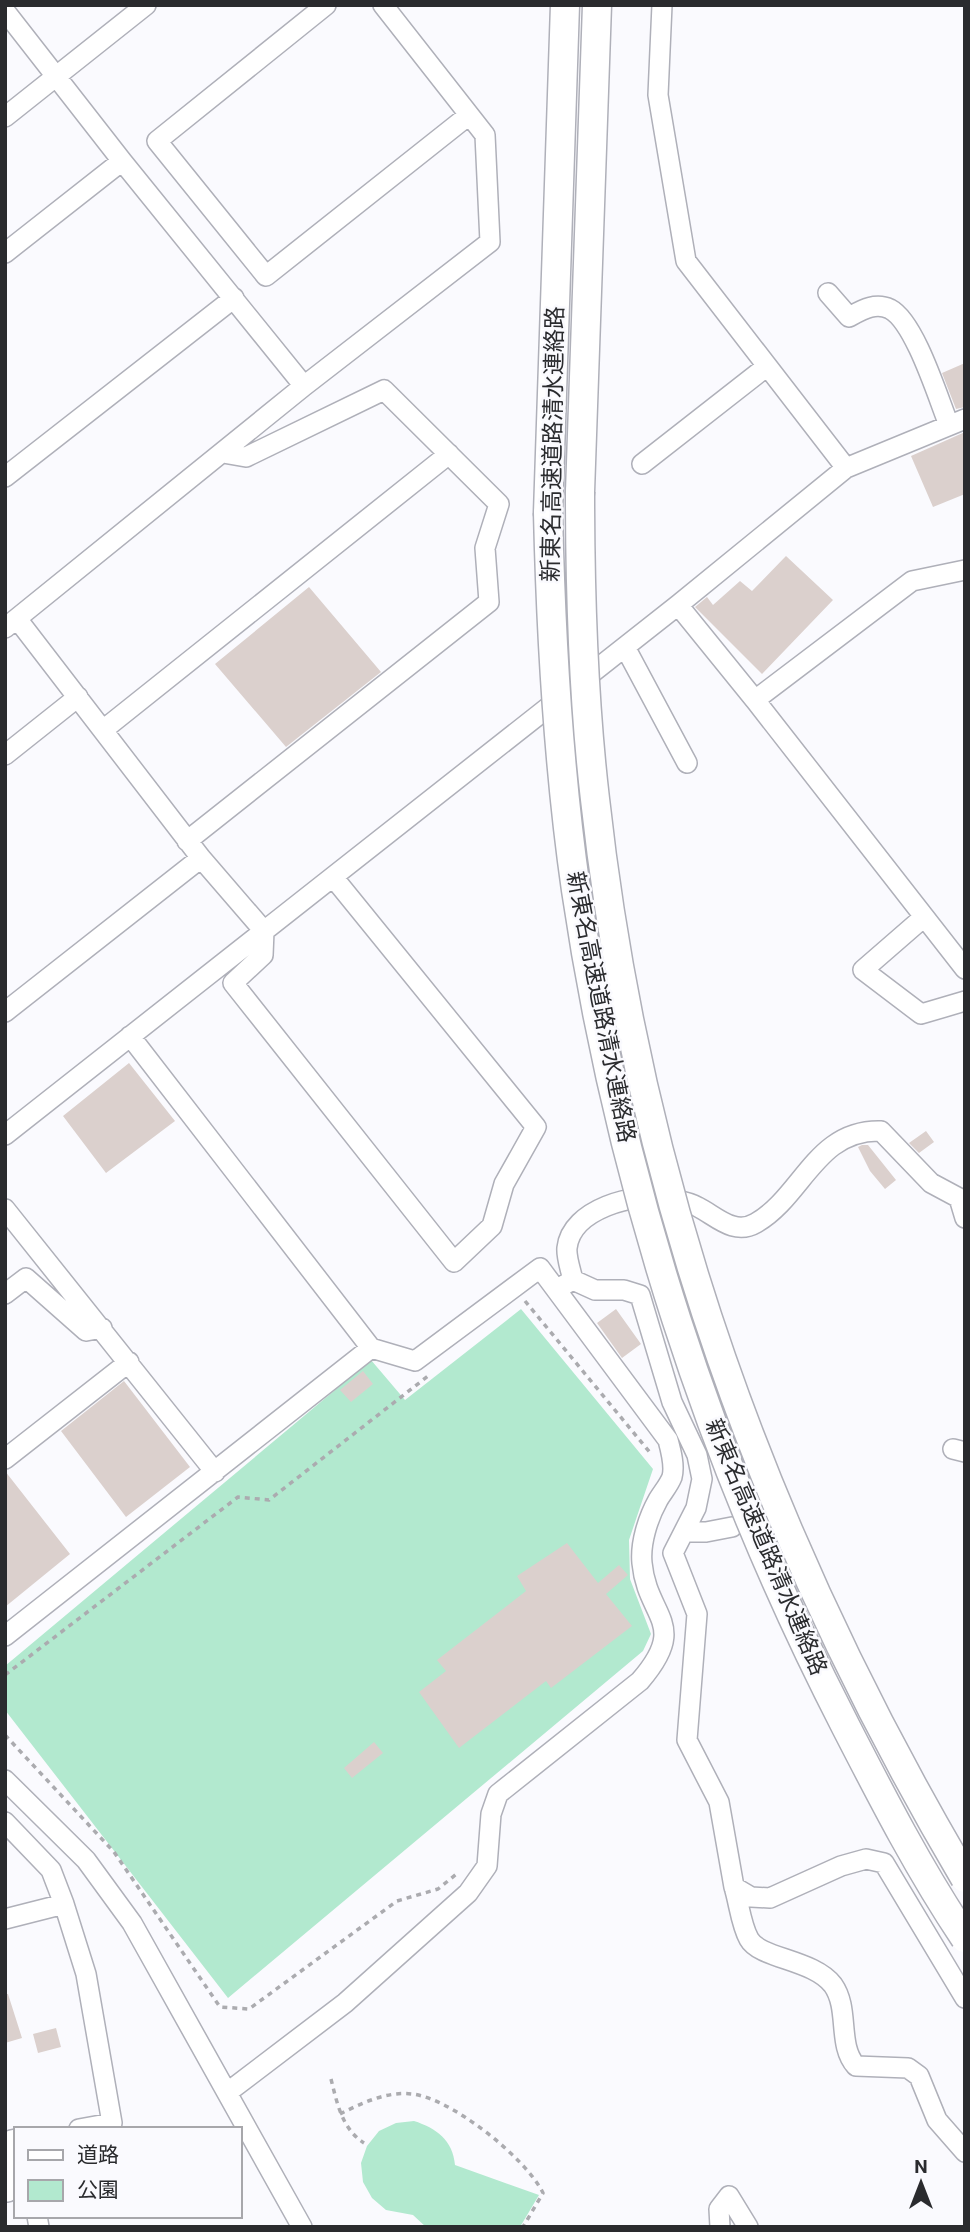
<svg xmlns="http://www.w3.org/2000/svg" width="970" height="2232" font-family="Roboto,'Noto Sans JP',sans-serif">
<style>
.green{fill:#b2e9cf}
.building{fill:#dbd0cd}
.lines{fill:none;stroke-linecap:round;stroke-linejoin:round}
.minor-casing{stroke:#afb0b9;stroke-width:22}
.highway-casing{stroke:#afb0b9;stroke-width:31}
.path{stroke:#ababaf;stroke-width:3.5;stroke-dasharray:5 5;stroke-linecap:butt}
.minor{stroke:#fff;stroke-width:19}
.highway{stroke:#fff;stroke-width:28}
.highway-bridge-casing{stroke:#afb0b9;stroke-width:31;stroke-linecap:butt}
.highway-bridge{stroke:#fff;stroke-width:28}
.labels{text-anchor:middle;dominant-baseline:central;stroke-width:5;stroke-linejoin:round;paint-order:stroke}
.street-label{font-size:23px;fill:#2a2b2e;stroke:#fafafe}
</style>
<rect width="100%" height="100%" fill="#fafafe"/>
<path class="green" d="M521,1309L653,1469L629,1540L630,1579L651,1634L643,1651L228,1998L5,1710V1666L371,1360L405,1400Z
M414,2121C436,2128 453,2140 455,2165L539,2195L520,2227H426L413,2215L386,2210L372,2198L363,2182L361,2163L367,2146L379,2131L396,2123Z"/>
<path class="building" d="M965,363V407L956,409L942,373Z
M965,432V494L933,507L911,456Z
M786,556L833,600L762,674L695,607L707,597L713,605L740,581L752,591Z
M309,587L381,672L286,747L215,664Z
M129,1063L175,1121L106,1173L63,1116Z
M926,1131L934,1142L919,1153L909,1143Z
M862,1145H868L896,1180L885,1189L870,1171L858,1147Z
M616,1309L641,1344L622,1358L597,1323Z
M363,1371L373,1384L351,1402L340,1390Z
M124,1381L190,1467L126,1517L61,1431Z
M5,1471L70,1554L5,1607Z
M567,1543L598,1583L619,1565L628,1575L606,1594L632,1626L551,1688L546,1681L459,1748L419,1692L446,1671L437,1660L526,1591L517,1576Z
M374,1742L383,1753L352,1778L344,1768Z
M5,1994H8L22,2038L5,2043Z
M56,2028L61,2047L38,2053L33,2034Z"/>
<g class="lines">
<g class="minor-casing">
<path id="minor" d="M326,5L157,141L266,276L469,115
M662,5L658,95L686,261L846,468
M5,11L122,161L304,386
M5,117L146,5
M5,253L122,161
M828,293L849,317C862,310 875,302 890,309C915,322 938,398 949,425
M642,464L766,367
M5,477L234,298
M678,605L755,700L912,581L965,570
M18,620L201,858L264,931L263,955L233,983L454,1262L492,1226L504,1184L536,1127L333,877
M5,628L304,386L490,242L485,135L383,5
M625,647L687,763
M755,700L965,969
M103,730L449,454
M5,755L78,697
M187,841L489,602L485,548L499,504L384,390L246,457L223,453
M924,917L863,970L921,1014L965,1001
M5,1012L201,858
M130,1036L371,1348L415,1361L540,1268L668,1440C671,1451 675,1466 672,1477C669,1485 662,1493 658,1500C648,1518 640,1543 642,1563C647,1618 690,1623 640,1681L498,1794L491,1814L487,1866L468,1893L345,2003L228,2092
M5,1135L678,605L846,468L965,419
M5,1209L215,1472
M573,1280L595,1290H624L640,1295L672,1402L697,1455L702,1479L696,1508L673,1553L697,1614L687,1740L719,1802L734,1887L751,1897L770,1898L841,1866L866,1859L884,1863L965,1998
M564,1285L573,1280C571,1271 566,1257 567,1248C571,1209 635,1192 667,1198C677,1200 690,1202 698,1207C716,1216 734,1236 756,1223C803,1196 816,1129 881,1131L931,1183L959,1198L965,1218
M5,1294L26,1278L86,1331L102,1328
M953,1449L965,1452
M5,1459L129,1362
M686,1532H706L732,1527
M5,1636L371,1348
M5,1780L86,1860L132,1923L302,2227
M5,1822L51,1870L64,1904L86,1974L112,2123L79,2129
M734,1887C739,1903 741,1925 749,1939C760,1959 813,1959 833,1985C850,2009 837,2045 856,2066L908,2068L919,2076L937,2120L965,2152
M5,1919L64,1904
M8,2192L11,2140L16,2139
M37,2216L39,2227
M720,2227L719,2209L729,2196L748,2227"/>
</g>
<g class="highway-casing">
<path id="highway" d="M580,492L597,5
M548,513L565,5"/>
</g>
<path class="path" d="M525,1301L652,1455
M5,1675L238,1497L269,1500L428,1376
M5,1735L114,1852L220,2007L249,2009L397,1901L438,1889L459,1872
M331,2079C337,2103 342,2129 364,2143
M340,2114C362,2103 387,2091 412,2094C451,2098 526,2158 543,2193L523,2227"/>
<use href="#minor" class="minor"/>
<use href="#highway" class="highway"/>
<g class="highway-bridge-casing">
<path id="highway-bridge" d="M580,492C580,594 583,697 595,799C638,1189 766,1541 965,1878
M548,513C551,639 558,765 576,890C619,1182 711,1465 846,1727C883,1799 920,1871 965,1938"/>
</g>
<use href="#highway-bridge" class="highway-bridge"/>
</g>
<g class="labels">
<g class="street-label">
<text transform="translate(553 444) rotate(-89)">新東名高速道路清水連絡路</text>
<text transform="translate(601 1007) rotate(79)">新東名高速道路清水連絡路</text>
<text transform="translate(766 1547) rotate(67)">新東名高速道路清水連絡路</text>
</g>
</g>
<rect width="970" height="2232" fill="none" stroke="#2a2b2e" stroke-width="14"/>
<rect x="14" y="2127" width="228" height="91" fill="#fafafe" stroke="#a7a7ab" stroke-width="2"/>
<rect x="28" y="2150" width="35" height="10" fill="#ffffff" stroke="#a7a7ab" stroke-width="2"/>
<text x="77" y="2162" font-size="21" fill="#2a2b2e">道路</text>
<rect x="28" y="2180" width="35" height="21" fill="#b2e9cf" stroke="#a7a7ab" stroke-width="2"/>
<text x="77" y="2197" font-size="21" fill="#2a2b2e">公園</text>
<g transform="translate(921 2183)" stroke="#fafafe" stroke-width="5" paint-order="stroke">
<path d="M0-5L12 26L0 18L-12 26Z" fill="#2a2b2e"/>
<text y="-10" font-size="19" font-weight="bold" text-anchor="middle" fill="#2a2b2e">N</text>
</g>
</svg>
